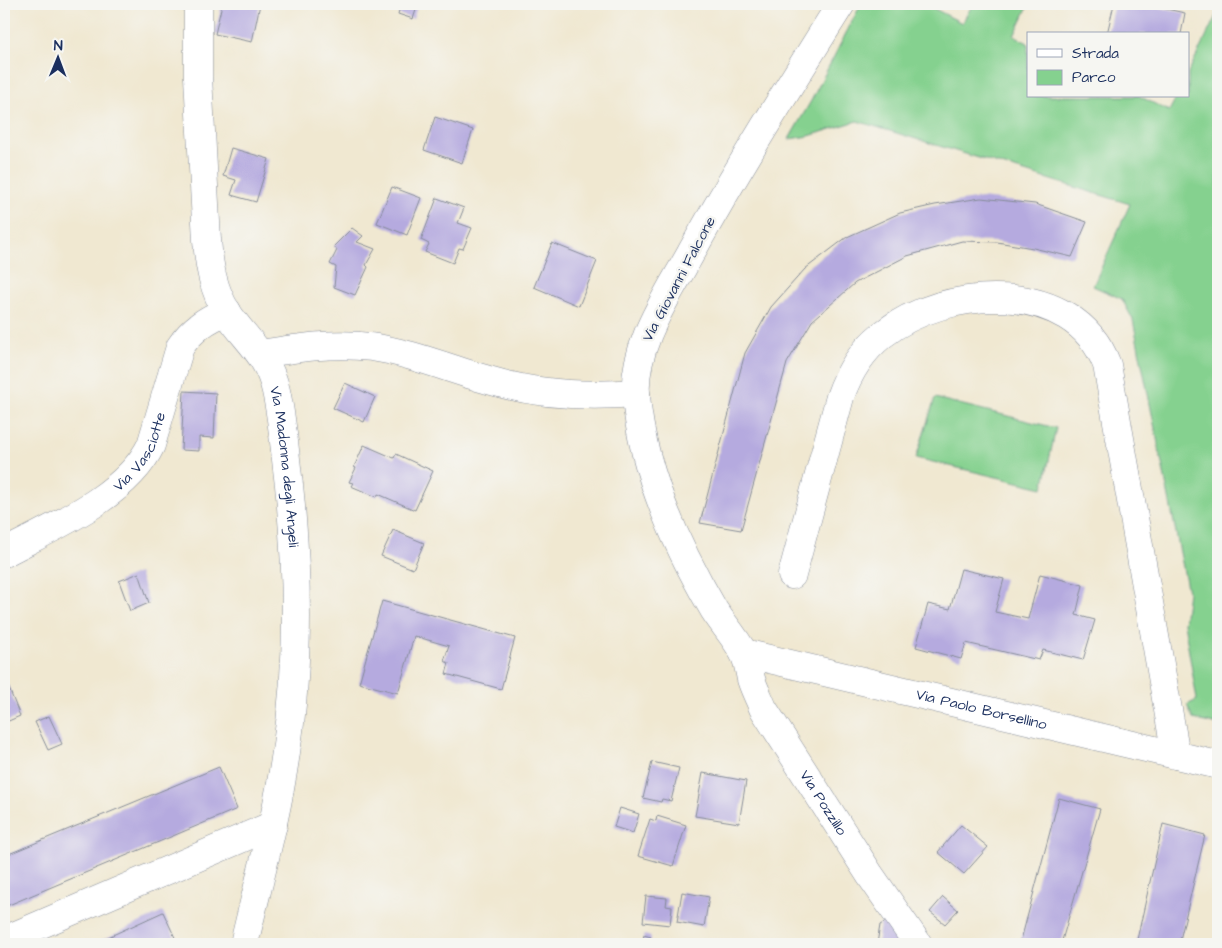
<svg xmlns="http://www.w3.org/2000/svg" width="1222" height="948" font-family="'Architects Daughter',sans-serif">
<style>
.green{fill:#85d18f;stroke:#508076}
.building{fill:#b5aadf}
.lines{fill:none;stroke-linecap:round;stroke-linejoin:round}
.minor-casing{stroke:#868c98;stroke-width:29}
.minor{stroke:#fff;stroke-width:28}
.labels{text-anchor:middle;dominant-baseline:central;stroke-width:5;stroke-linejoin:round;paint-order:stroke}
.street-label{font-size:15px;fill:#1b2f5e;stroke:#f6f6f2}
</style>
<rect width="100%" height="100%" fill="#f6f6f2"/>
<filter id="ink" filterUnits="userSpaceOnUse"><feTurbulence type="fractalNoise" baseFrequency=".02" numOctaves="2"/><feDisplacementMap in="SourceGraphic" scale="10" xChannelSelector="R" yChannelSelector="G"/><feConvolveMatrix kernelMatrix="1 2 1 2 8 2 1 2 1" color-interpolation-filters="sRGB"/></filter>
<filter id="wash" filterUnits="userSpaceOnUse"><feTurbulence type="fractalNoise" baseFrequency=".0096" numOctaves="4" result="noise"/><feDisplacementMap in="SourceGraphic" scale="20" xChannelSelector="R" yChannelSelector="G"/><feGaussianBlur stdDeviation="1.12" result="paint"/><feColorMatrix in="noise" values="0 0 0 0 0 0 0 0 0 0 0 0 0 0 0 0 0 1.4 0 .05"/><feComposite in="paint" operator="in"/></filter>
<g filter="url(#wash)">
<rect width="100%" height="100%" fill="#f0e8d1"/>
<path class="green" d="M861,4H925L962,23L973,4H1029L1014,36L1028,43V96H1139L1169,111L1177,96H1188V73L1218,12V725L1193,719L1187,705L1197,700L1184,623L1188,592L1133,320L1122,299L1093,286L1130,204L857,121L809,136L789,139L811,101Z
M935,398L1056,428L1043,488L916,458Z"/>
<g id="blocks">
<path class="building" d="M222,4H260L252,42L215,34Z
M401,4H418L413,19L398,14Z
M1114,4H1143L1185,13L1181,34H1107Z
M435,117L473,130L462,163L424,150Z
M231,148L269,159L256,202L231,195L236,180L223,176Z
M392,187L421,198L407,235L377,223Z
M437,198L464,208L458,223L472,228L463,249L459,248L453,263L425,252L429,244L421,240Z
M981,198L1035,204L1087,222L1072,257L1033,248L997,242L962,241L907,256L855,283L812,321L787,363L741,530L700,523L745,353L771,307L805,269L847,237L900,213L935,205Z
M352,228L363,236L357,242L375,249L366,265L368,267L355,295L334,287L336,267L330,264L337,250L334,246Z
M552,243L597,261L579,306L534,287Z
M345,383L375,397L364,422L333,408Z
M184,391L216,393L214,438L199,437V451L181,450Z
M364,445L394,458L396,454L433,471L415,510L378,494L377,497L351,486L353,483L349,482L356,468L354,467Z
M393,530L424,543L413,569L381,556Z
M961,569L1004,579L995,612L1028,619L1040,574L1083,585L1076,615L1095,620L1083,660L1043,650L1039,660L966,643L961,659L916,647L928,604L950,609Z
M139,573L149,603L130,611L119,581Z
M382,601L515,638L501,689L446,674L449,663L444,661L449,646L414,636L398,693L359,683Z
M4,676L20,716L4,723Z
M49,716L62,744L48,750L35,722Z
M652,762L679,768L671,801L662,799L661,802L643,798Z
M219,767L237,809L4,907V856Z
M703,773L746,781L739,823L695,816Z
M1059,798L1100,809L1061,944H1020Z
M620,808L639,814L633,833L614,827Z
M657,816L686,825L673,866L638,856L650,819L656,821Z
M1163,824L1205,835L1179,944H1136Z
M961,825L988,847L964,874L938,852Z
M682,892L709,897L704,927L677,922Z
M646,896L667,898L666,906L672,907L670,925L643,922Z
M943,897L958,910L945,924L930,912Z
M163,912L178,944H93Z
M894,916L905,944H877L880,925Z
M644,935L651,937L650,944H642Z"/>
</g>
</g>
<g filter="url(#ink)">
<use href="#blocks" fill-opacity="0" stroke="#868c98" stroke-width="1"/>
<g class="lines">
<g class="minor-casing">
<g id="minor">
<path id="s1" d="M198,4V77L207,240C209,265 213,290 227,312C246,341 268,354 276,391C283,422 285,454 289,485C298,574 300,664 286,752C277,817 259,880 244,944"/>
<path id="s2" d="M841,4C790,85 739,166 692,251C669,294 632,345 636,396C642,469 677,547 714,610C723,624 735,637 743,652C748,660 749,670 751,679C754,689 759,698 763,708L870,875L918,944"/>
<path d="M261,354C297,348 334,342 371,347C412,353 452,370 492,381C539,395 587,397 636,393"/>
<path id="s3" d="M4,553C51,528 127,496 151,445L180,347C192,329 207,319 227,311"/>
<path d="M792,575L840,397C848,374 862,351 882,335C945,285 1074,277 1107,365L1176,755"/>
<path id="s4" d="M744,653L1218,765"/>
<path d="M9,938L273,825"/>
</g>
</g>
<use href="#minor" class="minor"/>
</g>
</g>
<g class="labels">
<g class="street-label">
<text transform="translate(679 279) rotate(-62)">Via Giovanni Falcone</text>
<text stroke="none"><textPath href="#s3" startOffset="174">Via Vasciotte</textPath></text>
<text stroke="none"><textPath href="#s1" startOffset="482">Via Madonna degli Angeli</textPath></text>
<text stroke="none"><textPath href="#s4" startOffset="244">Via Paolo Borsellino</textPath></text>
<text stroke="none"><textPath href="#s2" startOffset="899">Via Pozzillo</textPath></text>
</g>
</g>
<rect width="1222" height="948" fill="none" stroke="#f6f6f2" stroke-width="20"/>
<rect x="1027" y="32" width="162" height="65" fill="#f6f6f2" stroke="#9ea6b7"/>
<rect x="1037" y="49" width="25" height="8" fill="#ffffff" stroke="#9ea6b7"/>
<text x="1072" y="58" font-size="15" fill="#1b2f5e">Strada</text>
<rect x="1037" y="70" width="25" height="15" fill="#85d18f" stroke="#9ea6b7"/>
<text x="1072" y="82" font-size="15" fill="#1b2f5e">Parco</text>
<g transform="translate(58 58) rotate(1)" stroke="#f6f6f2" stroke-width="4" paint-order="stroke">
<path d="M0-4L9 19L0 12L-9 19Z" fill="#1b2f5e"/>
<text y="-8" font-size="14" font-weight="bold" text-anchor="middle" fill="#1b2f5e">N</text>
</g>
</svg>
